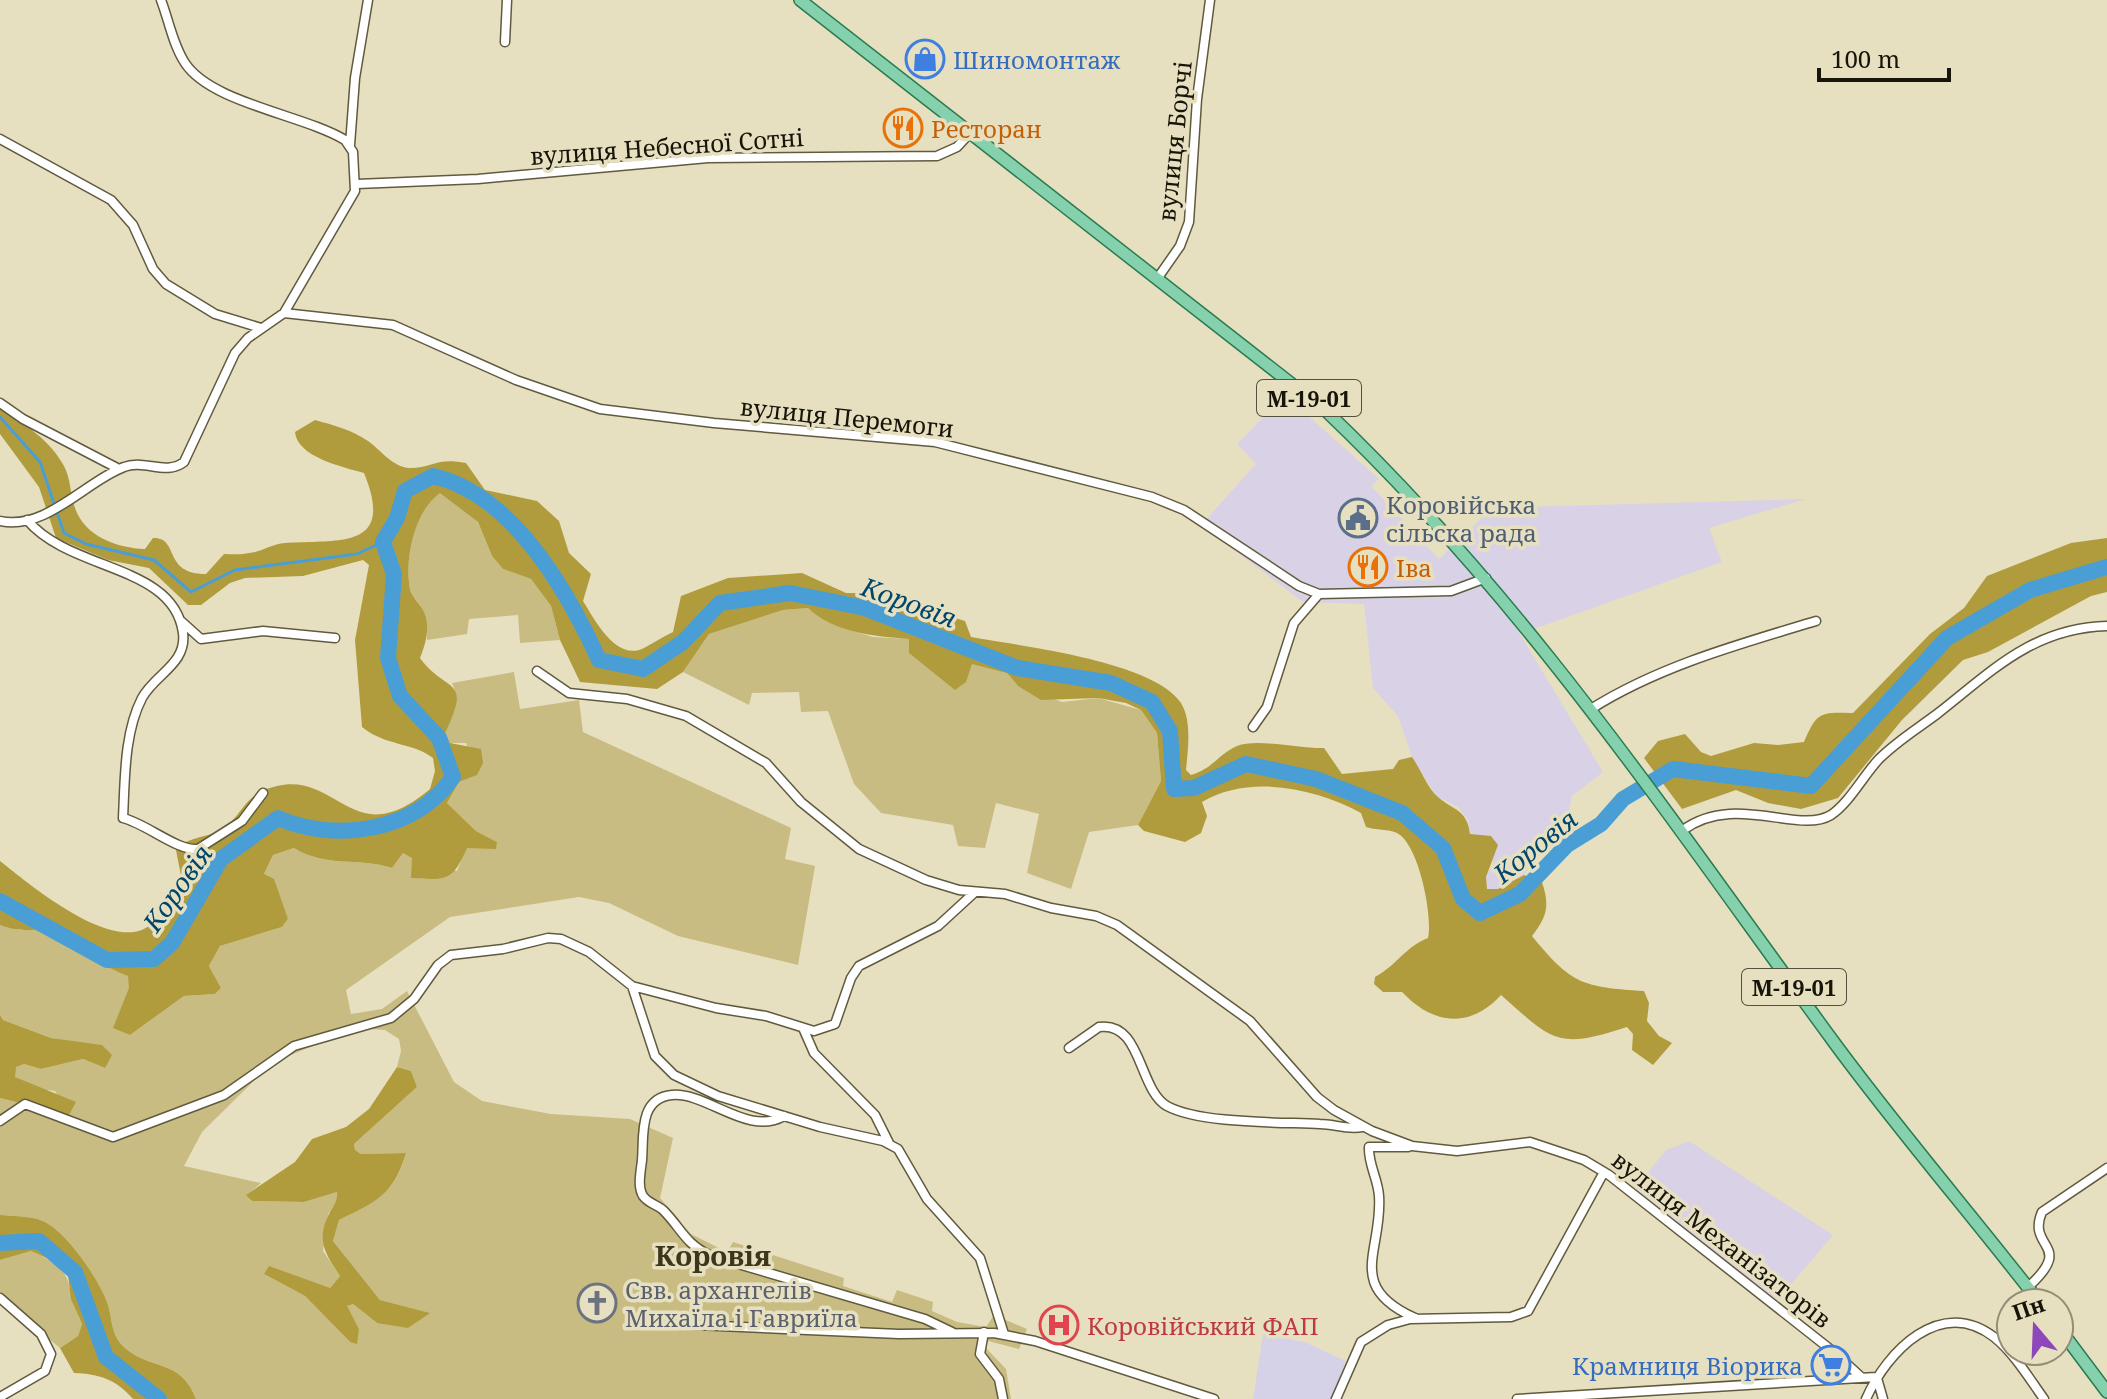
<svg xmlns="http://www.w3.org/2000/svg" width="2107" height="1399" font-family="'Noto Serif',serif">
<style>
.industrial{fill:#d9d1e6}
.education{fill:#d5d2e8}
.green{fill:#c8bc82;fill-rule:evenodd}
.forest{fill:#b09c3d}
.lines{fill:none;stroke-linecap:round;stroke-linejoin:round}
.stream{stroke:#4a9ed6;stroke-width:3}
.river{stroke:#4a9ed6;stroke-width:16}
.minor-casing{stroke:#605a3f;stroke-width:11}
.major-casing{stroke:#2a7b50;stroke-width:14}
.minor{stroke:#fff;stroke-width:8}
.major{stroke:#86d1ad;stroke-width:11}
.labels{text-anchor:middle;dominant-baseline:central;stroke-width:7;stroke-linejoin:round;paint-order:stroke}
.shield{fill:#e7e0c0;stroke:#555140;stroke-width:2}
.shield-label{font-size:22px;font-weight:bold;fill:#171409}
.shop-label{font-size:24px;fill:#366cbe;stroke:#e7e0c0;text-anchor:start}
.food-label{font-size:24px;fill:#c56008;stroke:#e7e0c0;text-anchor:start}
.street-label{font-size:24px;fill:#171409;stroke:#e7e0c0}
.service-label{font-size:24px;fill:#4e5e75;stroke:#e7e0c0;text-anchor:start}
.worship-label{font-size:24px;fill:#5b616d;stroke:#e7e0c0;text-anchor:start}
.health-label{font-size:24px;fill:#be3a42;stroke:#e7e0c0;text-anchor:start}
.water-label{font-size:26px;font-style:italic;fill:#00466b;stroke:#e7e0c0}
.quarter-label{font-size:28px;font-weight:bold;fill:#3c361b;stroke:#e7e0c0}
</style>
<rect width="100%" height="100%" fill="#e7e0c0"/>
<path class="industrial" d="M1285,395L1379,479L1371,486L1439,559L1492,508L1806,499L1709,528L1722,562L1520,634L1603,772L1572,796L1568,815L1524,875L1498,889H1487L1486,877L1493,863L1491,836L1470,835L1468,820L1458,807L1436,796L1412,757L1398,716L1373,688L1364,604L1303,602L1201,525L1256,464L1237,444Z
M1689,1141L1833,1235L1776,1302L1633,1191L1666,1150Z"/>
<path class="education" d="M1263,1334L1305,1342L1346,1361L1331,1399H1253Z"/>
<path class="green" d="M440,492L478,522L492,556L503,569L531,579L551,606L560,640L520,643L518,615L469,619L467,634L427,640C427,633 427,623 425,616C423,606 413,599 410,589C404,559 415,510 440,492Z
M808,608L843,628L873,637L909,639L1007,673L1018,686L1062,702L1098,698L1141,710L1157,733L1161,781L1138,825L1089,832L1071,889L1027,873L1039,814L996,803L985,848L958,846L953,825L881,813L854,784L828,711L801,712L799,692L752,693L749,705L683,672L709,634L783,610Z
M514,672L520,709L579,700L583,732L791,828L785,859L815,866L798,965L678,936L609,903L579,897L450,917L346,990L351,1014L382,1009L407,991L454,1082L482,1101L551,1114L630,1119L673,1138L660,1198L691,1234L727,1252L733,1242L844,1278L843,1286L892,1302L897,1290L933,1302L932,1311L957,1322L986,1327L994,1315L1027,1329L1019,1349L988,1341L985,1347L1006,1369L1011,1399H196C181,1358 150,1371 124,1347C110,1334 113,1319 107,1302C98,1278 67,1232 43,1221C31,1216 12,1216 0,1215V1098L69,1115L55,1091L39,1089L15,1077V1067L24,1064L41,1069L83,1059L105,1068L74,1042L51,1038L3,1020L0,1015V925C29,936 40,925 67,931C83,956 102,965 129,976L130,988L114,1027L130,1035L184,996L215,994L221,988L209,966L220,946L282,927L288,919L264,874L273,855L294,848C326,868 357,857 392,868L403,853L457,871L466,847L497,842L476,831L447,803L459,782L476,775L466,743H450L444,733C454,714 461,703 452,683ZM355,1028L385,1030L399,1039L401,1051L397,1067L411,1071L417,1087L354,1144L355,1150L361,1154L406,1153C394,1196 376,1201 339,1220L333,1241L380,1300L429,1313L377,1323L353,1304L346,1306L359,1329L350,1342L305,1296L264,1274L329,1289L340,1276L323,1251L328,1214L338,1200L337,1192L304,1202L252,1201L247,1195L261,1183L184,1166L202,1132L272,1063Z
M31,1251C80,1273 62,1281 82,1324L78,1336L60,1348L0,1299V1260Z"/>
<path class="forest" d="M0,409C25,424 50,440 64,466C71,479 70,494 75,508C85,537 118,548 145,549L153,538C180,537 162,574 206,574L224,554C232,554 241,555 249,553C262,552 271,544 285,543C338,539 396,551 364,473C343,467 297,457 295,432L315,420C333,425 352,430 368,441C381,450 392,467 410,468C432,468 436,457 466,463L485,490L537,501L559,521L569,553L591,574L583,601C595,620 616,662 644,648C654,643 662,637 673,632L681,596L728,578L802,573L846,593H894L923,608L965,621L971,637C1020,646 1154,661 1181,703C1192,721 1188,749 1186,770L1191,775C1214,768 1217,755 1237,746C1257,738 1302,749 1324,748L1342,774L1393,769L1399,760L1412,757C1420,768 1428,789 1438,797C1454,811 1467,809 1470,834L1491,836L1498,845L1486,877L1487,889H1498L1524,875L1542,882C1550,907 1547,916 1532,936C1572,985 1583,987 1644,991L1649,1003L1647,1021L1659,1036L1672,1043L1653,1065L1632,1050L1633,1034L1627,1027C1557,1050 1553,1041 1501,995C1469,1030 1432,1024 1402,992H1383L1374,984L1375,977C1396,966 1405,947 1428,938C1433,917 1419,844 1397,833C1389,829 1375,830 1366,827L1361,813C1315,788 1249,774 1202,802L1207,816L1201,833L1185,842L1144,831L1138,825L1161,781L1157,733L1141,710L1126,703L1098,698L1041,700L1018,686L1007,673L972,664L966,682L955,690L909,653V639C873,636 835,633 808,608L783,610L709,634L683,672L657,689L580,682L560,640L551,606L531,579L503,569L492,556L478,522L440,493C415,510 404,559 410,589C412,597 419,603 423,610C431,625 426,643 420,658C446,694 473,676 445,733L450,743L481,749L483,763L477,775L459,782L447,803L476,831L497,842L496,849L467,848C452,882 447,880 411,878L412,858L403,853L392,868C358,857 326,868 294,848L273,855L264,874L274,879L288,919L282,927L220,946L209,966L221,988L215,994L184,996L130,1035L113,1028L129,988L128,976C101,965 83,955 67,931C40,925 29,936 0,925V861C28,883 119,960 153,922C164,910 170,894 182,881L176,850C188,836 204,839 220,830C243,818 241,794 277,786C339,772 353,854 430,789L435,771L433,758C412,742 385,746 362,727L355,640L369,565L363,560L303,576L245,578L230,583L201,605H188L149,568L108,560L56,538L39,487L0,434Z
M2107,538V592L2091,596L1988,652L1963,660L1902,720L1838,798L1801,809L1768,803L1736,790L1682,809L1644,758L1658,741L1685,734L1701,752L1711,756L1754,743L1778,745L1804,742C1817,711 1821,712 1853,713L1930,634L1964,608L1987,576L2071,543Z
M0,1015L3,1020L51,1038L102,1045L112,1055L105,1068L83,1059L41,1069L24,1064L16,1067L15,1077L76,1102L69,1115L0,1098Z
M397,1067L411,1071L417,1087L354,1144L355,1150L361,1154L406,1153C393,1196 377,1201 339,1220L333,1241L380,1300L430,1313L408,1328L377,1323L353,1304L347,1306L359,1329L357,1344L350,1342L305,1296L264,1274L269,1266L330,1288L340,1276C326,1255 316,1241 328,1216C332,1207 338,1203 337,1192L304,1202L252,1201L246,1195L295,1162L312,1139L346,1127L369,1109Z
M0,1215C12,1216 31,1216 43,1221C67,1232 98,1278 107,1302C113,1319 110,1334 124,1347C150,1371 181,1358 196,1399H133C116,1379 99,1374 74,1373L60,1348L78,1336L82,1324L71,1299L68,1275L55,1262L31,1251L0,1260Z"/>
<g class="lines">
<path class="stream" d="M0,417L40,462L64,533L86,544L154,560L191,592L235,570L357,554L383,542"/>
<path class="river" d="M0,901L107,960L154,959L172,943L221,859L278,818C335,843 416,832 453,777L439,738L400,696L388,658L394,574L383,542L397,518L405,491L433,476C512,494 567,590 599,660L643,669L683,642L720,603L790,593L865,608L1017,668L1111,683L1152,702L1170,731L1174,789L1194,788L1246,764L1316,779L1402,813L1443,848L1463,899L1480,913L1520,894L1567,845L1601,824L1623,799L1673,769L1811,786L1947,638L2030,590L2107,567
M0,1243L39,1241L75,1272L106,1357L159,1399"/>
<g class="minor-casing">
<path id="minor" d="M505,42L507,0
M0,139L111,200L133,225L153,269L166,284L215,314L261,328
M350,145L355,78L368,0
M357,184L478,179L708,158L937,156L957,147L971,132
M1157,279L1180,246L1189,222L1197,99L1210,0
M284,313L393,325L516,380L600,409L714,423L935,442L1152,497L1184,510L1299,586L1319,594L1451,591L1486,578
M0,403L23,419L119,469
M27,520C71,572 174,564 183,633C187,664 155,674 142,698C124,733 125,779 123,818C147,824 177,851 198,849L242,821L263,793
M0,521C46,531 86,481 124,467C144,459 166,476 184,462L235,353L248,338L284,313L355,191L353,152L345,140C304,115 211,103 185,63C173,45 169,21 161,0
M181,621L201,639L263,631L335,638
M537,671L569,693L627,699L686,716L766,763L801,802L859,849L926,880L959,890L1005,894L1051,908L1096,916L1117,925L1250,1021L1317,1097L1334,1110L1372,1131L1412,1146L1457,1151L1530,1142L1584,1160L1609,1175L1835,1353L1861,1377
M1591,709C1659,666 1740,644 1816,621
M1253,727L1267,707L1294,623L1319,594
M1683,830C1735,792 1798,835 1831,815C1850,802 1863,776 1879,759C1897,741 1917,729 1937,714C1991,672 2032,628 2107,626
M632,986L655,1056L674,1075L718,1096L820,1127L883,1141L898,1149L927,1199L980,1258L1004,1334
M803,1028L814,1053L875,1115L889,1143
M1069,1048L1099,1027C1142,1021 1138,1089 1167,1106C1200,1124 1281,1122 1320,1124C1334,1124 1347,1130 1362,1127
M784,1116C748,1137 707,1092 672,1095C638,1098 644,1137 642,1160C641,1171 637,1186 643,1196C648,1203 657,1205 663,1210C682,1229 684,1243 711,1256L925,1319L952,1332
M0,1121L25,1104L113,1137L224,1095L294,1046L391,1018L414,999L438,965L451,955L503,949L548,938L561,939L589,952L632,986L716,1008L766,1016L814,1031L835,1024L851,978L859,966L938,926L975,892
M1408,1147H1369C1368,1164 1378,1179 1379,1196C1383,1251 1344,1286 1415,1318
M2028,1287C2076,1244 2026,1249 2042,1212L2107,1168
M0,1298L41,1334L51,1354L45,1371L0,1397
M674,1324L899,1334L994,1333L1035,1341L1214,1399
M984,1332L980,1354L999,1379L1003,1399
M1877,1378L1883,1399
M1336,1399L1361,1342L1388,1325L1410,1319L1511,1317L1528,1311L1604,1172
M1517,1399L1876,1377
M1866,1399C1887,1351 1941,1296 1994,1337C2014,1353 2029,1378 2044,1399"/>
</g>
<g class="major-casing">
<path id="major" d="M800,0L1325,410C1526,601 1671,820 1833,1041C1899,1131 1972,1215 2040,1303
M2059,1328L2107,1392"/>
</g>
<use href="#minor" class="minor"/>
<use href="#major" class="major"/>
</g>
<defs>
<g id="shop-ring" transform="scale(2)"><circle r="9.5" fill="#e7e0c0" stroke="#3f7fe0" stroke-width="1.5"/><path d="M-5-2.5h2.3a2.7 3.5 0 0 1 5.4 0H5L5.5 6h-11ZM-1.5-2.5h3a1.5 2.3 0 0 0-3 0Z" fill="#3f7fe0"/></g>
<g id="restaurant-ring" transform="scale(2)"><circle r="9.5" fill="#e7e0c0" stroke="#e8710a" stroke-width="1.5"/><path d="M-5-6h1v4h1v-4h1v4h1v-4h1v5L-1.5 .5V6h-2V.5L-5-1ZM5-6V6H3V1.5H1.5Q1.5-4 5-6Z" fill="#e8710a"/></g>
<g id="civic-ring" transform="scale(2)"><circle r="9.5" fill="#e7e0c0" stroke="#5c6f8a" stroke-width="1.5"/><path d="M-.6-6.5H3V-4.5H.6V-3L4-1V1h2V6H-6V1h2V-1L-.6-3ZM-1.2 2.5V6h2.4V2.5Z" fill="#5c6f8a"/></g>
<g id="church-ring" transform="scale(2)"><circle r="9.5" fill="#e7e0c0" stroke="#6b7280" stroke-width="1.5"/><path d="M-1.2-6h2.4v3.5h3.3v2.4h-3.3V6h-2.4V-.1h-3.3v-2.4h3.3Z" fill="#6b7280"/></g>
<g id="hospital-ring" transform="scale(2)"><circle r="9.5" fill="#e7e0c0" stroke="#e0444e" stroke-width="1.5"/><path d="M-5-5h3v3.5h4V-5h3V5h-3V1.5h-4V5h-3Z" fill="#e0444e"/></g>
<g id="supermarket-ring" transform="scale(2)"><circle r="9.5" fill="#e7e0c0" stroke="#3f7fe0" stroke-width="1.5"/><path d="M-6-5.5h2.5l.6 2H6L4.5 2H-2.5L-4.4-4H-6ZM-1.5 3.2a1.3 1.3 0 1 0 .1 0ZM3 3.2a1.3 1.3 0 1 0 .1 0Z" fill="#3f7fe0"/></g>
</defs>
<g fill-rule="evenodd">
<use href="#shop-ring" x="925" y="59"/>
<use href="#restaurant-ring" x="903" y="128"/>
<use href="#civic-ring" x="1358" y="518"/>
<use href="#restaurant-ring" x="1368" y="567"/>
<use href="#church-ring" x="597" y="1303"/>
<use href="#hospital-ring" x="1059" y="1325"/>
<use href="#supermarket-ring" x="1831" y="1365"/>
</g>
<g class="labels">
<g class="shield">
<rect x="1257" y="380" width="104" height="36" rx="6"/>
<rect x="1742" y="969" width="104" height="36" rx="6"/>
</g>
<g class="shield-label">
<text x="1309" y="398">М-19-01</text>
<text x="1794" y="987">М-19-01</text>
</g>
<g class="shop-label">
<text x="953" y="59">Шиномонтаж</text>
<text x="1803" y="1365" text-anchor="end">Крамниця Віорика</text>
</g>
<g class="food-label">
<text x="931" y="128">Ресторан</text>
<text x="1396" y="567">Іва</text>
</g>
<g class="street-label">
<text transform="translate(1174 141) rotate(-84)">вулиця Борчі</text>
<text transform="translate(667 146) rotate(-4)">вулиця Небесної Сотні</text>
<text transform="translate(847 417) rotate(6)">вулиця Перемоги</text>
<text transform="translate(1722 1239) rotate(38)">вулиця Механізаторів</text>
</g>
<g class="service-label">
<text x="1386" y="504">Коровійська<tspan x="1386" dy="28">сільска рада</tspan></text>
</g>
<g class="worship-label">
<text x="625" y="1289">Свв. архангелів<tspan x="625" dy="28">Михаїла і Гавриїла</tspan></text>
</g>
<g class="health-label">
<text x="1087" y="1325">Коровійський ФАП</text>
</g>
<g class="water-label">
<text transform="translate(909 602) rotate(20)">Коровія</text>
<text transform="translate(1535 846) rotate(-39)">Коровія</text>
<text transform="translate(177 888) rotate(-55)">Коровія</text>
</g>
<g class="quarter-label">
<text x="713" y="1255">Коровія</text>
</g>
</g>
<g transform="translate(2035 1327) rotate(341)"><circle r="38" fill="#e7e0c0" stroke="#948e77" stroke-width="2"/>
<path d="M0-6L14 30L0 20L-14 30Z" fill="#8d47bb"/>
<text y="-12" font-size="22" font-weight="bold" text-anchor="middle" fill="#171409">Пн</text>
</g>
<path d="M1819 68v12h130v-12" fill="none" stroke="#171409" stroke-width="4"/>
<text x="1831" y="68" font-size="24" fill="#171409" stroke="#e7e0c0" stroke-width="6" paint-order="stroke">100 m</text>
</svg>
